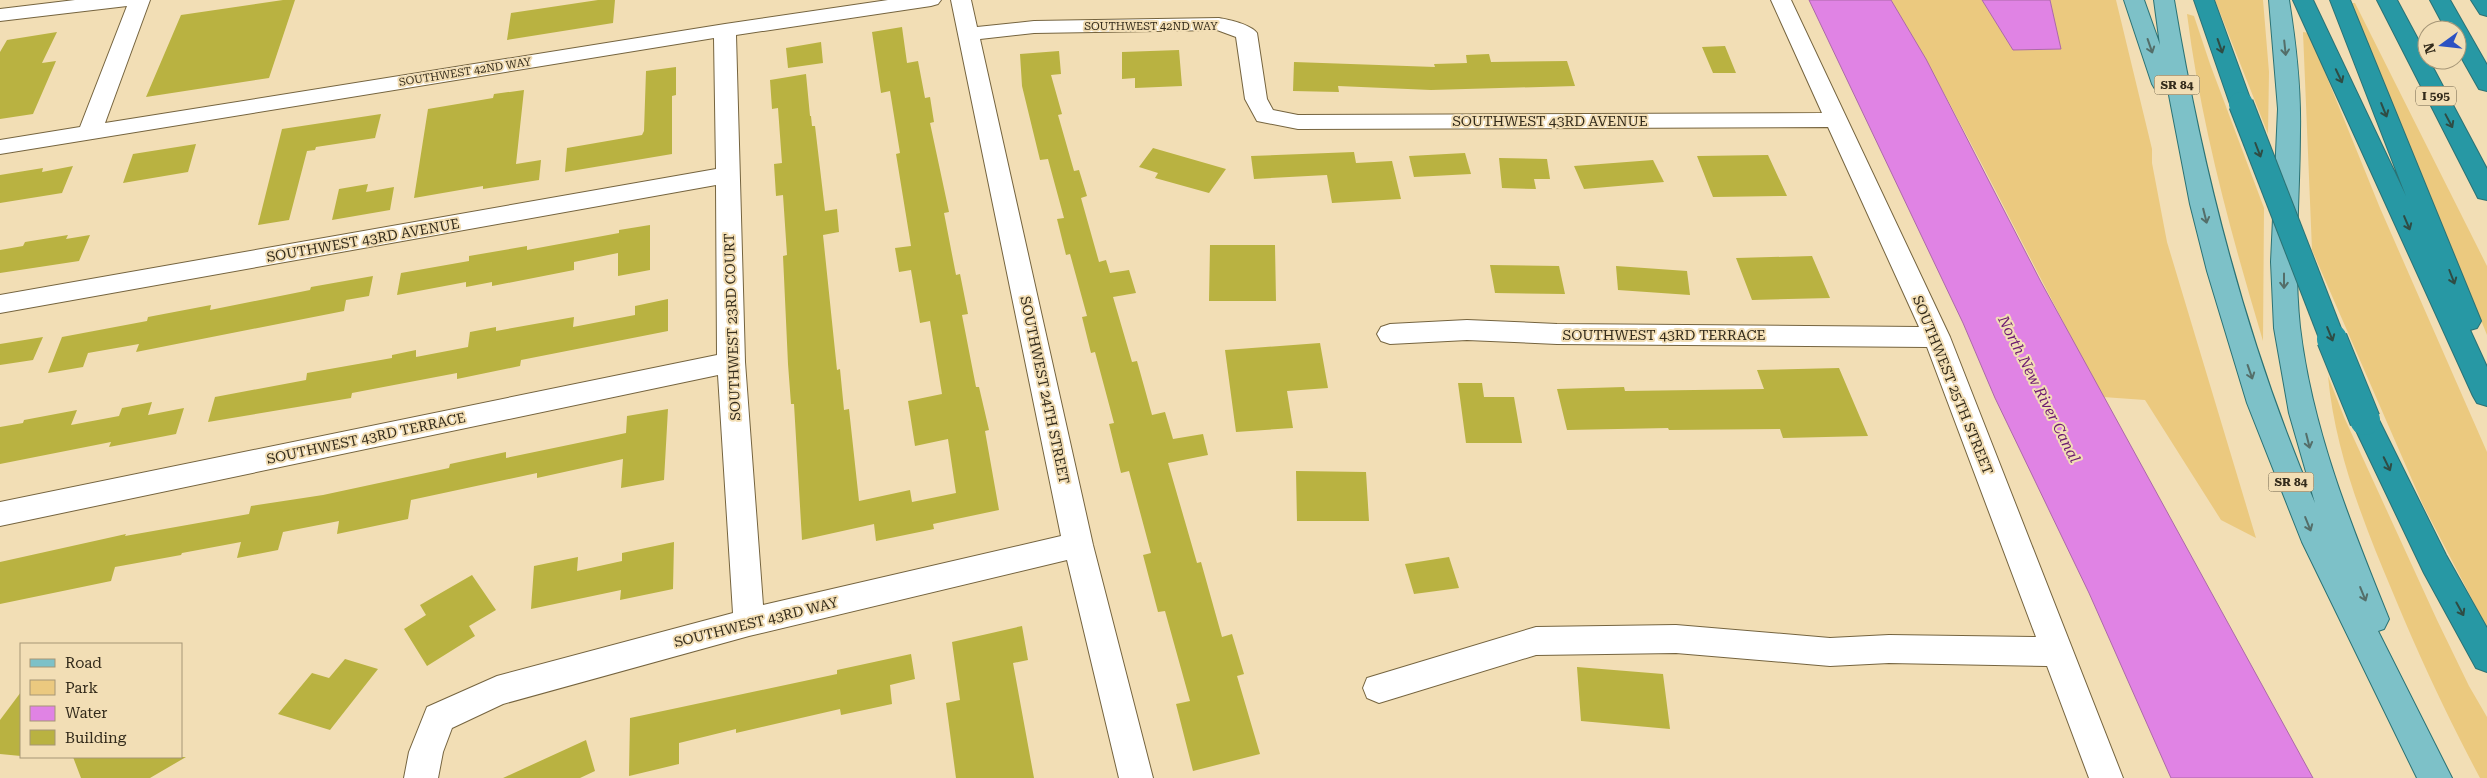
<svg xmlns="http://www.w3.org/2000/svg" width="2487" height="778" font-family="'Roboto Serif',serif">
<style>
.green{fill:#ebc97f}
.water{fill:#e083e4;stroke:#ac69a8}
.building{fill:#b9b241}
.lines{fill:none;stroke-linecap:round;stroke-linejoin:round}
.minor-casing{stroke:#75643f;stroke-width:2}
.major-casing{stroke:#2b7274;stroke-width:2}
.highway-casing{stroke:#2b7274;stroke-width:2}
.minor{fill:#fff;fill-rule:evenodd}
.major{fill:#7dc1c8;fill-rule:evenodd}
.highway{fill:#2798a4;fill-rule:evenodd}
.highway-bridge-far1-casing{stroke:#2b7274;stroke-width:26;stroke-linecap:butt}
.highway-bridge-casing{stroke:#2b7274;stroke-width:32;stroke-linecap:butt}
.highway-bridge-far1{stroke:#2798a4;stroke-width:24}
.highway-bridge{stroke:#2798a4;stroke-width:30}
.oneway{stroke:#546e69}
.oneway2{stroke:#2f4c44}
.labels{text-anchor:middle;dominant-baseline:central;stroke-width:4;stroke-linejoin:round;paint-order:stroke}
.far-street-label{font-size:11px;fill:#332b1b;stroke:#f2deb5}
.shield{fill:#f2deb5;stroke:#6c6149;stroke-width:1}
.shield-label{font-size:12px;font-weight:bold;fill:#332b1b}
.street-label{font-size:14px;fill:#332b1b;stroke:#f2deb5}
.water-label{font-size:15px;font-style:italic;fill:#6c1971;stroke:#f2deb5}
</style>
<rect width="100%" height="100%" fill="#f2deb5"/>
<path class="green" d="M1891,0H1982L2013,50L2060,49L2050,0H2116L2152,149V163L2167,242L2256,538L2221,520L2145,400L2103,397C2032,266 1968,129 1891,0Z
M2215,0H2263L2269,72L2268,134Z
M2348,3H2355L2487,266V335L2410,146Z
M2187,14L2194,16L2210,64L2264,208L2263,341C2231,234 2201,125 2187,14Z
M2303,32L2309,33L2380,208L2487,452V628L2423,505L2312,250Z
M2328,376L2344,417L2437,620L2469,686L2487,717V778H2480C2448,718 2419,656 2393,593C2364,524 2335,452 2328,376Z"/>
<path class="water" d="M1809,0H1891L1926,59L2041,282L2313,778H2171L2089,593L1995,398L1963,323Z
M1982,0H2050L2061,49L2013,50Z"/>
<path class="building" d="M283,0H295L269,78L146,97L181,15Z
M598,0H615L613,23L507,40L511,13Z
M902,27L907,63L918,61L925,98L930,97L934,122L930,123L949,212L944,213L956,275L960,274L968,314L962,315L976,387H979L989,430L985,431L999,510L933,524L934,529L876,541L874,524L802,540L794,404H791L788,364L783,256L787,255L783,195L776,196L774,164L782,163L778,108L772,109L770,80L806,74L810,116H811L812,126H815L825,211L837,209L839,232L823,235L837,370L840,369L844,410L849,409L859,501L910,490L912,502L956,493L948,439L915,446L908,401L942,394L930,321L920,323L911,270L899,272L895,248L911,246L896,154L900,153L890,91L881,93L872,32Z
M57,32L42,63L56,61L33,114L0,119V52L7,40Z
M821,42L823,63L788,68L786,48Z
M1725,46L1736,73H1713L1702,47Z
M1179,50L1182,86L1135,88V78L1122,79V52Z
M1059,51L1061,74L1051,75L1062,114L1058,115L1074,171L1079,170L1087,196L1081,198L1099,262L1106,260L1110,273L1129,270L1136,293L1113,297L1132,362L1137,361L1152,415L1165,412L1173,439L1203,434L1208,455L1168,463L1197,563L1201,562L1222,637L1232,634L1244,674L1237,676L1260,754L1193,771L1176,704L1190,701L1165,611L1158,612L1143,555L1151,553L1129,471L1121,473L1109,424L1114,423L1095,352L1091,353L1082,317L1087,316L1070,254L1066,255L1057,219L1064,218L1048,159L1040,160L1022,86L1020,54Z
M1489,54L1491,62L1567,61L1575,86L1431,90L1338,86L1339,92L1293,91L1294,62L1435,67L1434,64L1467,63L1466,55Z
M676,67V95L672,96V154L565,172L567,148L642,135L644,131L646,71Z
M524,90L516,164L541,160L539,180L483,189V186L414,198L428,109L493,98L494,94Z
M381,114L375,138L316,147L315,150L307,151L289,220L258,225L282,129Z
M196,144L188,172L123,183L133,154Z
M1153,148L1226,169L1209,193L1155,178L1158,173L1139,167Z
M1354,152L1356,163L1392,161L1401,199L1332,203L1327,175L1254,179L1251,156Z
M1465,153L1471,174L1414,177L1409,156Z
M1768,155L1787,196L1713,197L1697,156Z
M1499,158L1547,159L1550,179H1534L1536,189L1502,188Z
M1653,160L1664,182L1584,189L1574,166Z
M73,166L62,193L0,203V175L43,168L42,172Z
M368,184L366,192L394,187L390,210L332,220L339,189Z
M650,225V270L618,276V253L574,262V270L492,286V282L466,287V282L397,295L401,273L469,261V256L527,246V250L619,233V230Z
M68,235L66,239L90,235L79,261L0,273V250L23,246L25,242Z
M1210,245H1275L1276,301H1209Z
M1812,256L1830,298L1752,300L1736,258Z
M1490,265L1559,266L1565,294L1495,293Z
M1616,266L1687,271L1690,295L1618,290Z
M373,276L369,296L346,300L344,311L136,352L139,344L88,353L83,367L48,373L62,337L147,321L148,317L211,305L210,310L310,290L311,287Z
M668,299V331L521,360L520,366L457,379V373L352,393L351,398L208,422L215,397L306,380L307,373L392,358V355L416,350V357L468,347L470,332L496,327V331L574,317L573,327L635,315V306Z
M43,337L33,360L0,365V344Z
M1320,343L1328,388L1287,391L1293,428L1236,432L1225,350Z
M1839,368L1868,436L1783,438L1780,429L1669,430L1668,428L1567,430L1557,389L1624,387L1625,391L1764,389L1757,370Z
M1458,383H1482L1484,397H1514L1522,443H1466Z
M152,402L148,415L184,408L176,434L109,447L111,442L0,464V427L23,423L24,420L77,410L71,425L119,416L122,408Z
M668,409L664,480L621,488L623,459L537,478V473L411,500L408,519L337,534L339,521L283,532L278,550L237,558L241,542L182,553L181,555L115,567L111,581L0,604V562L126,534L125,536L249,514L251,506L323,495L449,468L450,464L506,452V458L626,433L627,416Z
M1296,471L1366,472L1369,521H1297Z
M674,542L673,589L620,600L621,590L531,609L534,566L578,557L577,571L622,561V553Z
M1449,557L1459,588L1414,594L1405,564Z
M472,575L496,610L469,626L475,636L427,666L404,629L426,615L420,605Z
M1022,626L1028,660L1013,663L1034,778H956L946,703L960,700L952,642Z
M911,654L915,679L890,685L892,704L841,715L840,709L736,733V729L679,743V764L629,776L630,718L837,674V670Z
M345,659L378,669L330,730L278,714L312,673L329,678Z
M1577,667L1663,674L1670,729L1581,721Z
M21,692V756L0,754V720Z
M586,740L595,771L580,778H503Z
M73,757H186L150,778H81Z"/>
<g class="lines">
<g class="minor-casing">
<path id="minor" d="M75,0H150L105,123L725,24L888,0H941L938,4L931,6L736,35L745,362L763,605L1061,536L951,0H971L977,27L1034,21L1219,18C1230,20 1250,24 1257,33L1267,99L1273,110L1298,115L1822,113L1771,0H1791L1950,337L2123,778H2089L2047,666L1889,663L1830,666L1676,653L1536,655L1379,703L1367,698L1363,688L1367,678L1536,627L1676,625L1830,638L1889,635L2036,637L1927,347L1557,344L1467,340L1390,344L1381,341L1377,334L1381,327L1390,324L1467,320L1557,324L1919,327L1828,127L1298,129L1257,121L1245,99L1236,37L1217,30L1034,33L980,39L1093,545L1153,778H1119L1067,560L749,636L503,704L452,728L443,752L438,778H404L409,752L427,707L497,676L733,613L718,375L0,526V502L717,355L716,185L0,313V295L716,169L714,38L0,154V140L80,127L127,6L0,21V9Z"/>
</g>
<g class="major-casing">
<path id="major" d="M2124,0H2144L2160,45L2154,0H2174C2203,173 2246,342 2315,503L2289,413L2274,328L2271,262L2278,109L2269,0H2289C2296,44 2301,87 2300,131C2300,197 2293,262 2300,327C2312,429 2351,525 2389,619L2384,629L2378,631L2452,778H2417L2302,542L2247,403L2207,271L2190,204L2168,90L2155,89L2152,84Z"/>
</g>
<g class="highway-casing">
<path id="highway" d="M2194,0H2214L2252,104L2249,109L2241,111L2233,109L2230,104Z
M2293,0H2313L2406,196L2330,0H2350L2481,321L2477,328L2470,330L2487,367V406L2477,403L2473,396Z
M2377,0H2397L2427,56V60H2429L2487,169V200L2478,198L2475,192Z
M2430,0H2450L2487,65V91L2479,89L2457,50V30H2446Z
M2471,0H2487V16L2480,14Z
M2365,409L2375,412L2446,555L2487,628V672L2476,668L2424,573L2351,420L2355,412Z"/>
</g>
<use href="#minor" class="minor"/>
<use href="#major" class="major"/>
<use href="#highway" class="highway"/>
<g class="highway-bridge-far1-casing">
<path id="highway-bridge-far1" d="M2241,104L2333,341"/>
</g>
<g class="highway-bridge-casing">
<path id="highway-bridge" d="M2332,339L2365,420"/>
</g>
<use href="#highway-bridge-far1" class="highway-bridge-far1"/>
<use href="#highway-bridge" class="highway-bridge"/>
</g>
<defs><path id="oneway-shaft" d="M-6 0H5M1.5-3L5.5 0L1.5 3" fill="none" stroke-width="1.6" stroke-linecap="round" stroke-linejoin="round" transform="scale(1.25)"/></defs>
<g class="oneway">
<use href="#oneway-shaft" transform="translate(2150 46) rotate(71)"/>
<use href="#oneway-shaft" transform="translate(2285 48) rotate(84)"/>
<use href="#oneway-shaft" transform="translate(2205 216) rotate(76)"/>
<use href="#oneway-shaft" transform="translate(2284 281) rotate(90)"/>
<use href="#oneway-shaft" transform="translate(2250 372) rotate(71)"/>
<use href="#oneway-shaft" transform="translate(2308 441) rotate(76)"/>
<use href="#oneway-shaft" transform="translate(2308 524) rotate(68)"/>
<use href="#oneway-shaft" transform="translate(2363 594) rotate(68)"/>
</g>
<g class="oneway2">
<use href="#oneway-shaft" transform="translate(2220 46) rotate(71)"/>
<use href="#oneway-shaft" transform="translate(2339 76) rotate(65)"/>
<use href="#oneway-shaft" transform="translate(2384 110) rotate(68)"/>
<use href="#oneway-shaft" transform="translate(2449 121) rotate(62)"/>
<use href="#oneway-shaft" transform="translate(2258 150) rotate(69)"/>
<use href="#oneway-shaft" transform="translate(2407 223) rotate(67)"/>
<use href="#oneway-shaft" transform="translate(2452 277) rotate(69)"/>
<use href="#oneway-shaft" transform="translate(2330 334) rotate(68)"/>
<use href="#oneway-shaft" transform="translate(2387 464) rotate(64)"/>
<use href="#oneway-shaft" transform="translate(2460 609) rotate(61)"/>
</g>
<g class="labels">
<g class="far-street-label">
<text x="1151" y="26">SOUTHWEST 42ND WAY</text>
<text transform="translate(465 72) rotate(-9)">SOUTHWEST 42ND WAY</text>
</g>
<g class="shield">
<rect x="2154.5" y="75.5" width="45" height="19" rx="4"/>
<rect x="2416" y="86.5" width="40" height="19" rx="4"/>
<rect x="2268.5" y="472.5" width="45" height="19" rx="4"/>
</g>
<g class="shield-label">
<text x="2177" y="85">SR 84</text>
<text x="2436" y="96">I 595</text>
<text x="2291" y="482">SR 84</text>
</g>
<g class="street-label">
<text x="1550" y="121">SOUTHWEST 43RD AVENUE</text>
<text transform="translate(363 240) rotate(-10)">SOUTHWEST 43RD AVENUE</text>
<text transform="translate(732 327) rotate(-92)">SOUTHWEST 23RD COURT</text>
<text x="1664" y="335">SOUTHWEST 43RD TERRACE</text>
<text transform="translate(1953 385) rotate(68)">SOUTHWEST 25TH STREET</text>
<text transform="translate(1045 390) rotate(78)">SOUTHWEST 24TH STREET</text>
<text transform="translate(366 438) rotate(-12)">SOUTHWEST 43RD TERRACE</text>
<text transform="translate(756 622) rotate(-14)">SOUTHWEST 43RD WAY</text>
</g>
<g class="water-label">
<text transform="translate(2039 389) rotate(63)">North New River Canal</text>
</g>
</g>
<rect x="20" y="643" width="162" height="115" fill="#f2deb5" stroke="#a69677"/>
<rect x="30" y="659" width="25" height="8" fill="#7dc1c8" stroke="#a69677"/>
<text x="65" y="668" font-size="15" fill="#332b1b">Road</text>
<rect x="30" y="680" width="25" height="15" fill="#ebc97f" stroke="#a69677"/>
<text x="65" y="693" font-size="15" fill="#332b1b">Park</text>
<rect x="30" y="706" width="25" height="15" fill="#e083e4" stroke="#a69677"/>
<text x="65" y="718" font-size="15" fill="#332b1b">Water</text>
<rect x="30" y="730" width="25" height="15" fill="#b9b241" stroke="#a69677"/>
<text x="65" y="743" font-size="15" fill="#332b1b">Building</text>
<g transform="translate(2442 45) rotate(255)"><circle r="24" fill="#f2deb5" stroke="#a69677"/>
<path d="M0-4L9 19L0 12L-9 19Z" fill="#2c52c2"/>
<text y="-8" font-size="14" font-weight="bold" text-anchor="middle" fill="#332b1b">N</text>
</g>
</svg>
